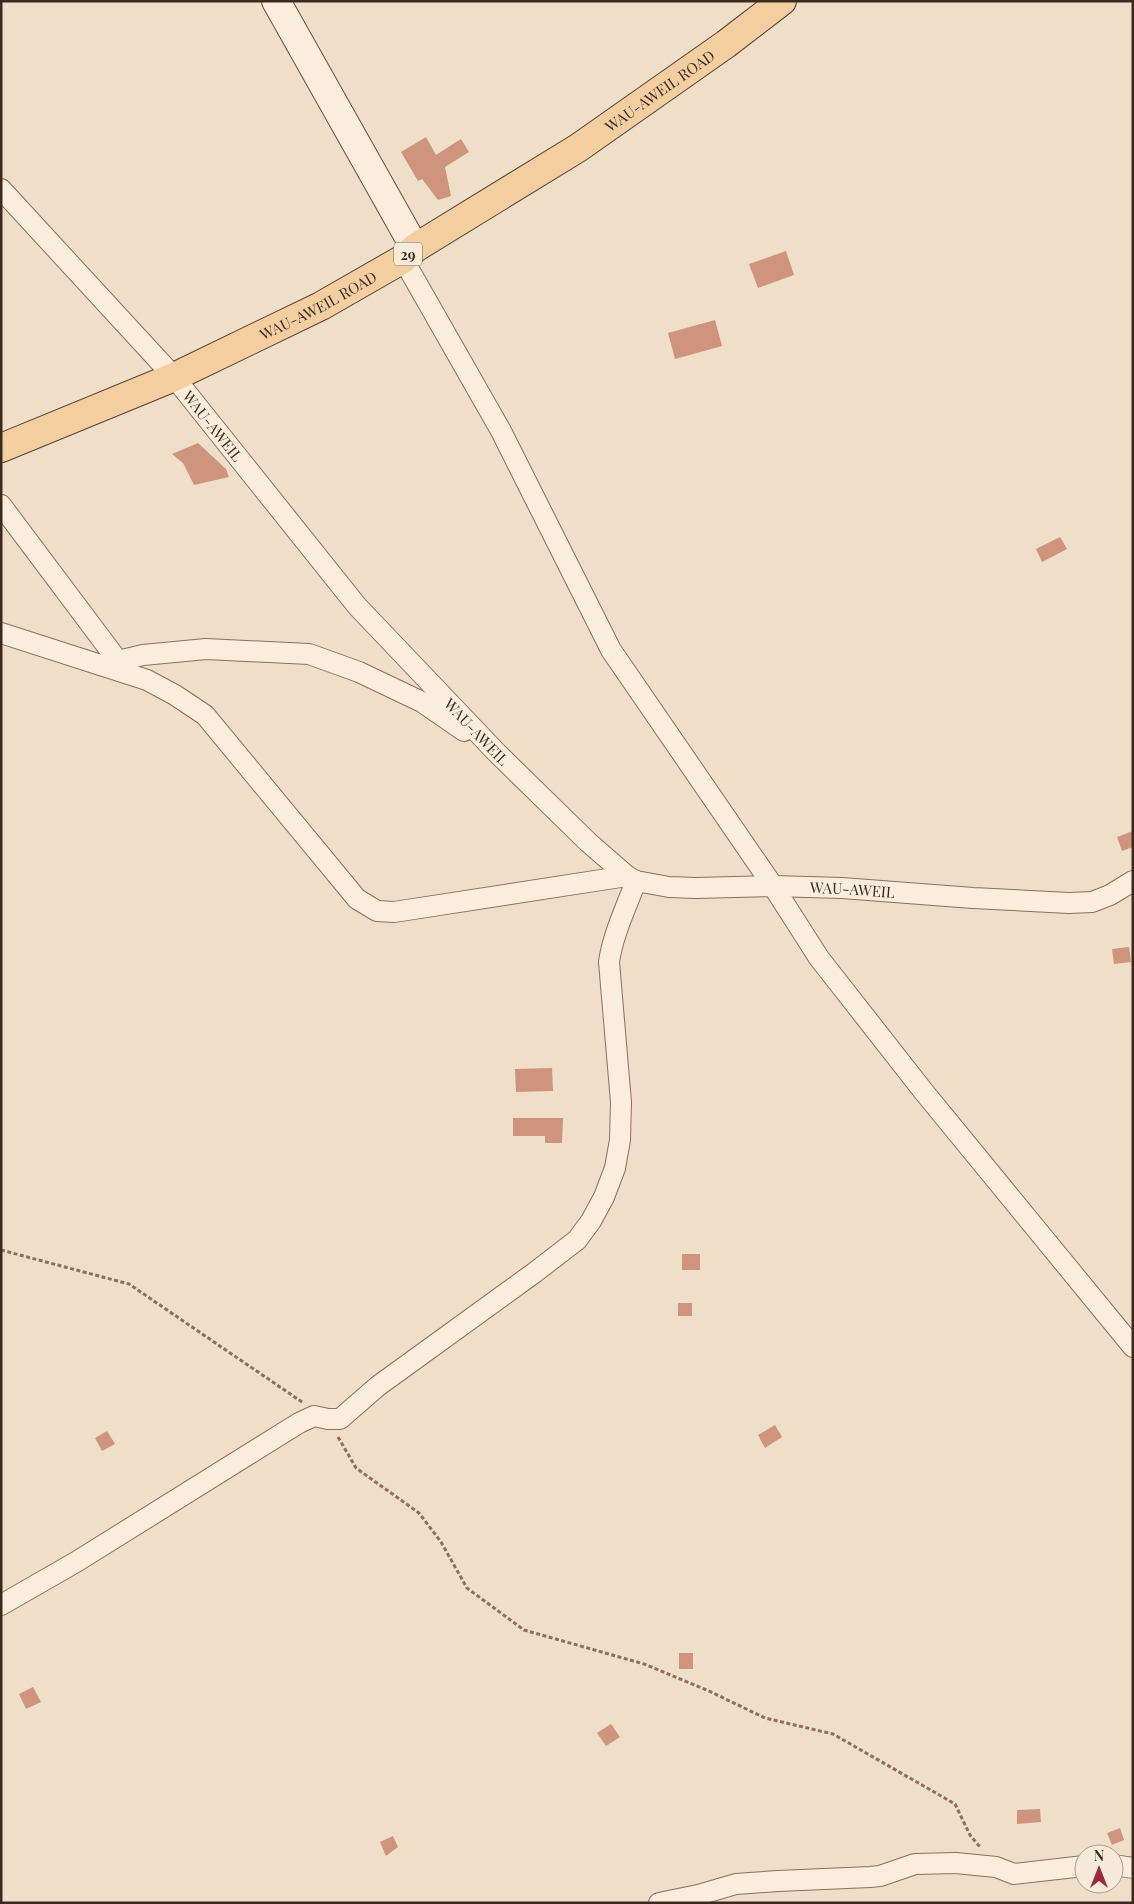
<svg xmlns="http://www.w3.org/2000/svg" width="1134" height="1904" font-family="'Playfair Display',serif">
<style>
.building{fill:#ce947d}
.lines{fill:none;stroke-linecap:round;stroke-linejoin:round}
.street-casing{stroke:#8c6f5c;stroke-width:22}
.secondary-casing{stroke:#6e503f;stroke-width:30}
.primary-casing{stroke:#5a3e30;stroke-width:30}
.path{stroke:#8c6f5c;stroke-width:3;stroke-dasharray:4 2.5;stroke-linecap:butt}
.street{stroke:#faeddc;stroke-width:20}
.secondary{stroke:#faeddc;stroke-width:28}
.primary{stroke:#f2cea0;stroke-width:28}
.labels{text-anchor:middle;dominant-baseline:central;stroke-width:5;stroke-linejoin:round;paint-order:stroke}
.shield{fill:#f7ead8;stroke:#746457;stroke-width:1}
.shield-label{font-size:14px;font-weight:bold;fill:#3c2a20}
.street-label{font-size:15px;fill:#3c2a20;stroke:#f7ead8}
</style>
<rect width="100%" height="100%" fill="#efdec8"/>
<path class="building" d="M426,137L436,155L461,139L469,152L445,167L451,196L438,200L422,179L418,181L401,152Z
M786,251L794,275L758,288L749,264Z
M715,320L722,346L675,359L668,333Z
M198,443L226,469L229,477L194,485L183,463L172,454Z
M1060,537L1067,549L1042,562L1036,549Z
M1133,831V847L1122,851L1117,837Z
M1129,947L1131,962L1114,964L1112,949Z
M552,1068L553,1091L516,1092L515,1069Z
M513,1118H563L562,1143H545V1136H513Z
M682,1254H700V1270H682Z
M678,1303H692V1316H678Z
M775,1425L782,1437L765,1448L758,1435Z
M107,1431L115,1444L102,1451L95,1438Z
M679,1653H693V1669H679Z
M33,1687L41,1702L26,1709L19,1694Z
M611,1724L620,1737L606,1746L597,1733Z
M1040,1809L1041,1822L1017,1824V1810Z
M1120,1828L1124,1840L1112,1845L1107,1833Z
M393,1836L398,1847L386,1856L380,1842Z"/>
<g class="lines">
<g class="street-casing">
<g id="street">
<path id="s1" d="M1,189L174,377L357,606L497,753L588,842L627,876L636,881L669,887L696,888L773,886L842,888L973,898L1069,903L1092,902L1110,895L1133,881"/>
<path d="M403,259L501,431L611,650L773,886L819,958L924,1092L1133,1347"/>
<path d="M1,505L118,661"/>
<path d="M1,633L147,680L175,695L205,715L357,899L377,911L394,912L627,876"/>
<path d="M101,665L143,655L206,649L309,654L359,672L422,702L464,731"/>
<path d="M1,1605L76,1562L299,1423L314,1416L328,1419H340L378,1386L534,1273L577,1240L591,1221L604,1197L615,1168L620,1140L621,1102L609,962C613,934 626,908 636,881"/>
<path d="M1114,1865L1133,1868"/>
<path d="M659,1903L698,1895L736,1884L778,1881L870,1877L880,1876L915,1864L956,1863L996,1867L1014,1874L1084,1866"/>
</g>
</g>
<g class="secondary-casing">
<path id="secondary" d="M276,1L415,248"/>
</g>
<g class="primary-casing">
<g id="primary">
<path id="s2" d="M1,448L174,377L321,306L403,259L415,248L578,148L726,44L782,1"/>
</g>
</g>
<path class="path" d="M1,1250L129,1284L302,1402
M338,1437L356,1468L419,1513L441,1542L467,1588L524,1630L644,1664L709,1691L765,1718L833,1734L955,1804L970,1835L980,1847"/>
<use href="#street" class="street"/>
<use href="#secondary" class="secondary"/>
<use href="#primary" class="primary"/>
</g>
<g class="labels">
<rect class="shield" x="394" y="242.5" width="28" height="23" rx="4"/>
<g class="shield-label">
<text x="408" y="254">29</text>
</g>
<g class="street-label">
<text stroke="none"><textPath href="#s2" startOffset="752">WAU-AWEIL ROAD</textPath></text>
<text stroke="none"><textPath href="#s2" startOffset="348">WAU-AWEIL ROAD</textPath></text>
<text stroke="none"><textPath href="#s1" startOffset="318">WAU-AWEIL</textPath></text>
<text stroke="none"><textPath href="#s1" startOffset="722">WAU-AWEIL</textPath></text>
<text stroke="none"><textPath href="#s1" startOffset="1158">WAU-AWEIL</textPath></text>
</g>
</g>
<rect width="1134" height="1904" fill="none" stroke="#3c2a20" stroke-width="5"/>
<g transform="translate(1099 1869)"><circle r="24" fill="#f7ead8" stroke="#ac9d8e"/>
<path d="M0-4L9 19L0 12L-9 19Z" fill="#9c2b3b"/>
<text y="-8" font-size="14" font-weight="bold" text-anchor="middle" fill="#3c2a20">N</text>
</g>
</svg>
